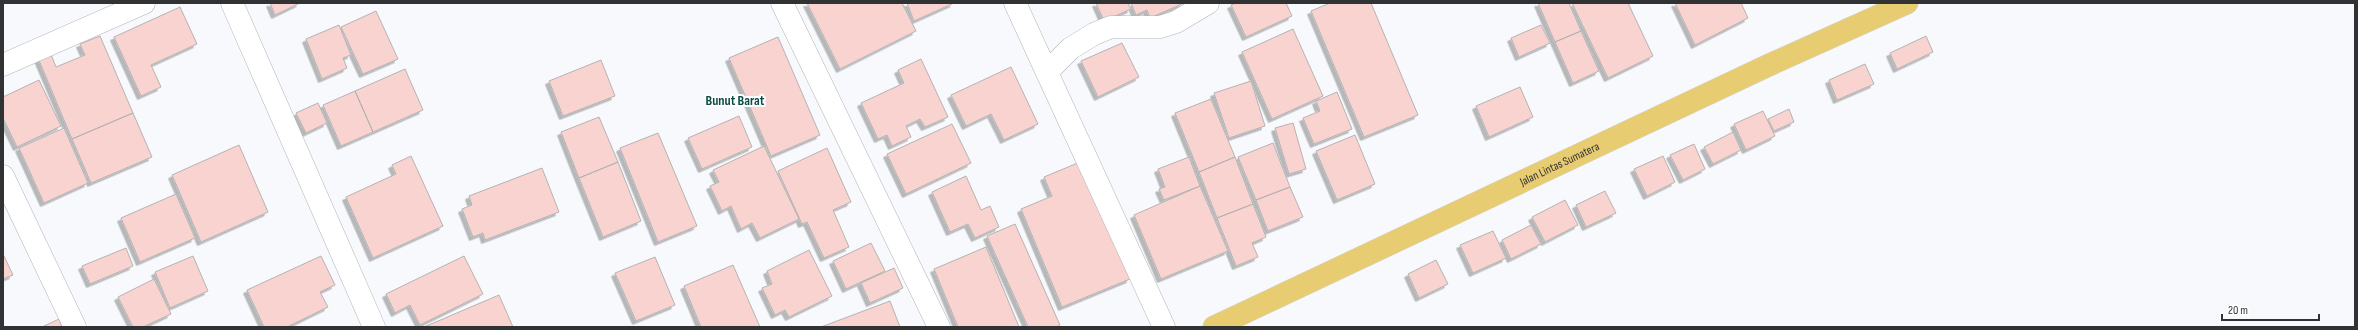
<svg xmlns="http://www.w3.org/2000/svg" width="2358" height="330" font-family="'Sofia Sans Condensed',sans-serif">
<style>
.building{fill:#f9d3d0;stroke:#b5b2b2;filter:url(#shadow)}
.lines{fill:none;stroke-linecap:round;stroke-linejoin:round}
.minor-casing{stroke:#b3b4b7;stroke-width:23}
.highway-casing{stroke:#d6d6d6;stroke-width:23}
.minor{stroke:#fff;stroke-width:22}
.highway{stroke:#e8cc71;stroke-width:22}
.labels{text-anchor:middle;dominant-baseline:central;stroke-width:4;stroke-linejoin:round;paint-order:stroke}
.street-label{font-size:12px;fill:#313233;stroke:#fff}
.quarter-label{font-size:14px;font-weight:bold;fill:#0c4a45;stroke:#fff}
</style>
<defs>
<filter id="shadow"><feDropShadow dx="-3.5" dy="3.5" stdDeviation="0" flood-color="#0004"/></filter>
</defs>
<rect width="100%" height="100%" fill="#f8f9fc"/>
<path class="building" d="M270,3H300L275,15Z
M807,3H902L916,31L840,69Z
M907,3H954L914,21Z
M1096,3H1128L1131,9L1104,21Z
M1131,3H1184L1150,18L1147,10L1136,15Z
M1236,3H1286L1292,16L1246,37L1231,5Z
M1330,3H1371L1418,115L1364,137L1311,11Z
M1538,3H1569L1581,31L1555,42Z
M1572,3H1628L1653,56L1608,78Z
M1675,3H1741L1748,18L1695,45Z
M180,7L197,44L151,65L161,87L141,96L114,37Z
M376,11L398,59L363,74L341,27Z
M339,25L351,55L343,58L347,68L322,79L306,39Z
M1541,25L1550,43L1519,57L1511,38Z
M1293,29L1323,96L1272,119L1242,52Z
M1581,31L1599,71L1573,83L1555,42Z
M100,36L133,113L72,139L38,58L50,52L56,67L85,55L80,44Z
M1926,36L1933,52L1897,69L1890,53Z
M778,37L820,135L771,156L729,58Z
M1122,43L1139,77L1098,97L1081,61Z
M921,59L948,117L925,127L920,119L906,126L911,137L892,146L887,135L878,139L861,103L904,83L898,70Z
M601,60L615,96L563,116L549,81Z
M1865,64L1874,84L1837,100L1829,80Z
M1011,67L1038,124L1004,140L991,114L966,126L951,95Z
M405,69L423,110L373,132L355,91Z
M39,80L61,126L17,147L3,118V97Z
M1251,81L1265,126L1229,138L1214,93Z
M1520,87L1533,117L1489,137L1476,106Z
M355,91L373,132L341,146L323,105Z
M1337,92L1352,129L1314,144L1303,118L1320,111L1316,101Z
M1211,99L1235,157L1199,172L1175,113Z
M318,103L327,123L306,133L296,113Z
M1789,109L1794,122L1774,131L1768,119Z
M1763,111L1775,136L1746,150L1734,124Z
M133,113L152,157L91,183L72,139Z
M739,116L752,147L702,169L688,138Z
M599,117L618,162L579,178L561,132Z
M1293,123L1306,169L1289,174L1275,128Z
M952,124L971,163L906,194L887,154Z
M64,128L88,183L44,203L19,148Z
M1733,132L1741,150L1713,164L1704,147Z
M658,133L697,226L658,242L620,148Z
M1355,135L1375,184L1337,200L1316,151Z
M1273,143L1290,187L1256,200L1238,157Z
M1694,144L1705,169L1683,180L1670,155Z
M239,145L268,212L201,242L172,175Z
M764,146L799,219L760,238L752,223L741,229L731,206L722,211L710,186L719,182L713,170Z
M827,148L851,202L833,210L849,247L824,258L807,222L802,224L778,171Z
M411,156L443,226L373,258L346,197L396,174L392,165Z
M1663,156L1675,182L1647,196L1634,169Z
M1189,157L1200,186L1164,200L1159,189L1165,187L1158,169Z
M1235,157L1253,204L1217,218L1199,172Z
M618,162L641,221L603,237L579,178Z
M1080,162L1130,279L1062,307L1021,209L1052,196L1044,177Z
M542,168L559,212L485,240L483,233L473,237L462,209L472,205L469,196Z
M966,176L981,210L990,206L999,227L975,238L968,224L950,232L932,192Z
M1200,186L1228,251L1161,279L1134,215Z
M1290,187L1303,217L1268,231L1256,200Z
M1605,191L1616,213L1586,227L1576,205Z
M176,194L195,238L140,262L121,218Z
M1565,200L1578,225L1545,242L1532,217Z
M1253,204L1266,237L1252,243L1258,257L1236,266L1217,218Z
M1015,224L1060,325L1056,327H1028L987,236Z
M1531,225L1541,244L1511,259L1502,240Z
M1493,231L1506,258L1473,273L1460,245Z
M871,243L885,271L846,289L833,261Z
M986,247L1019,327H958L934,269Z
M126,248L133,266L90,284L82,266Z
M809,250L832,296L789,317L785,310L775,315L762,288L772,284L767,271Z
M3,254L13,275L3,279Z
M193,256L208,291L170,308L155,272Z
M321,256L335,285L320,292L328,307L287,327H264L247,290Z
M464,256L483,294L420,325L410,305L395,313L386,294Z
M655,257L675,305L636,321L615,273Z
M1436,260L1448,284L1419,298L1408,274Z
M733,265L760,327H701L684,286Z
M894,268L903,288L870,303L861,283Z
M154,279L171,314L143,327H133L118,297Z
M499,295L513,327H424Z
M890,301L900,327H821Z
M59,319L62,327H42Z"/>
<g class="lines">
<g class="minor-casing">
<path id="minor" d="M232,3L374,327
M782,3L939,327
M1015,3L1164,327
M3,65L144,3
M1048,71L1071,48L1094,34L1111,27H1160L1176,22L1208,3
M3,176L75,327"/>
</g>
<g class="highway-casing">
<g id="highway">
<path id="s1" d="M1214,327L1769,65L1907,3"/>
</g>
</g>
<use href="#minor" class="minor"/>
<use href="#highway" class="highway"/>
</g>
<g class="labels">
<g class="street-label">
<text stroke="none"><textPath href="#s1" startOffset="382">Jalan Lintas Sumatera</textPath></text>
</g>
<g class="quarter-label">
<text x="735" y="100">Bunut Barat</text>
</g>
</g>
<rect width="2358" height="330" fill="none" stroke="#313233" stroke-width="8"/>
<path d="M2222 314v6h97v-6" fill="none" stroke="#313233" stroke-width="2"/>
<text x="2228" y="314" font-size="12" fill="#313233" stroke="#ffffff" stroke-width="3" paint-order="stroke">20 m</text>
</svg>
